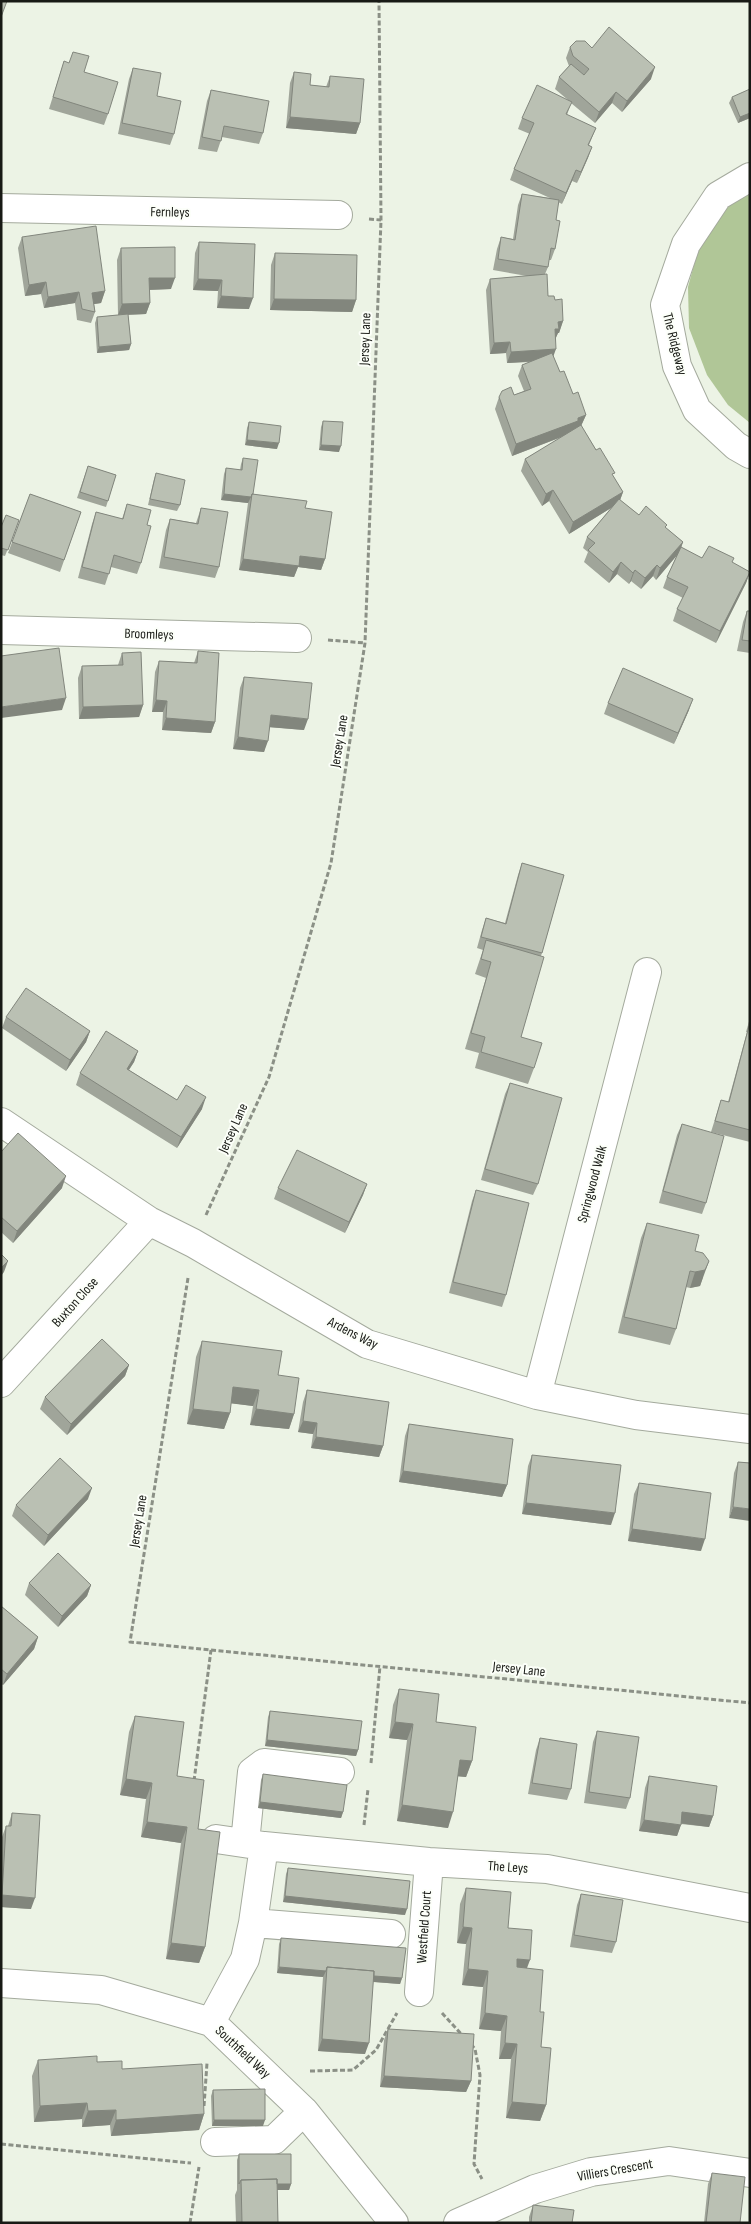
<svg xmlns="http://www.w3.org/2000/svg" width="751" height="2224" font-family="'Sofia Sans Condensed',sans-serif">
<style>
.green{fill:#b0c697}
.lines{fill:none;stroke-linecap:round;stroke-linejoin:round}
.minor-casing{stroke:#a4aa9d;stroke-width:30}
.path{stroke:#8b9086;stroke-width:3;stroke-dasharray:5 2.5;stroke-linecap:butt}
.minor{stroke:#fff;stroke-width:28}
.wall{fill:#a0a59a}
.shaded-wall{fill:#82867d}
.building{fill:#bac0b3;stroke:#82867d}
.labels{text-anchor:middle;dominant-baseline:central;stroke-width:4;stroke-linejoin:round;paint-order:stroke}
.street-label{font-size:14px;fill:#181a15;stroke:#fcfff9}
</style>
<rect width="100%" height="100%" fill="#ecf3e5"/>
<path class="green" d="M750,188V423L728,405L707,375L689,328L688,287L700,243L731,202Z"/>
<g class="lines">
<g class="minor-casing">
<path id="minor" d="M750,177L718,196L686,244L665,305L677,366L697,410L736,446L750,454
M1,208L338,215
M1,630L297,638
M1,1122L149,1221L193,1243L367,1344L537,1395L636,1415L750,1429
M1,1383L149,1221
M537,1395L647,972
M216,1839L264,1846L429,1862L547,1869L750,1908
M245,1843L252,1772L264,1763L340,1772
M253,1923L391,1934
M1,1983L101,1990L211,2022L304,2111L394,2223
M419,1992L429,1862
M211,2022L245,1959L253,1923L264,1846
M215,2142L274,2140L304,2111
M458,2223L535,2189L591,2172L669,2161L750,2173"/>
</g>
<path class="path" d="M369,219L381,220
M328,640L365,643
M206,1215L269,1077L331,863L365,643L381,220L379,1
M188,1278L130,1642L750,1703
M371,1763L380,1666
M194,1781L211,1650
M364,1825L368,1789
M442,2013L463,2036
M471,2044L475,2049L480,2075L474,2164L482,2179
M310,2071L353,2070L376,2050L397,2013
M204,2106L207,2063
M1,2144L191,2163
M190,2223L199,2167"/>
<use href="#minor" class="minor"/>
</g>
<path class="wall" d="M570,47L592,48L651,79L622,112L612,103L595,123L571,103L567,115L596,128L589,145L592,147L577,183L572,181L562,204L558,202L556,220L555,249L551,260H549L548,267L545,274L548,296L555,300L563,321L559,333H558L555,339L553,356L560,372L586,415L581,426L623,492L620,500L639,515L666,528L683,542L681,548L702,558L732,563L750,572L746,583L716,643L673,621L677,609L683,598L663,588L667,577L677,555L656,580L653,576L641,589L631,581L629,584L617,574L609,583L584,562L588,552L583,548L587,537L611,508L569,534L549,501L542,506L521,471L525,459L562,437L512,456L495,409L499,397L514,395L524,391L518,376L522,365L530,362L507,363L506,353L490,354L486,290L490,279L527,276L493,270L497,249L501,237L513,239L518,205L522,194L550,198L510,180L514,169L530,134L518,129L522,118L568,100L555,89L559,77L569,66L566,58Z
M64,61L84,72L108,114L104,125L49,109Z
M133,68L157,96L174,134L170,145L118,134L129,79Z
M294,72L310,85L326,87L330,76L360,123L356,134L286,128L290,83Z
M211,90L263,133L259,144L222,137L217,152L198,149L207,101Z
M732,97L750,118L738,123L729,103Z
M22,237L105,291L101,303L94,304L95,312L91,323L77,320L75,303L44,308L41,294L25,296L18,248Z
M199,242L249,309L217,308L218,291L193,290L195,253Z
M121,248L171,289L150,290V303L146,314L128,315L131,344L129,350L97,353L95,323L97,317L118,315L117,260Z
M275,253L356,300L352,312L270,310L271,265Z
M323,421L339,452L319,450L321,427Z
M249,422L277,449L245,445L247,428Z
M243,458L253,494L305,508L325,559L321,570L298,567L294,577L239,570L248,503L221,500L224,474L226,468L240,470L241,464Z
M88,466L116,475L106,507L77,498Z
M156,473L180,505L177,511L148,505L154,479Z
M30,494L81,512L60,572L8,553Z
M127,504L147,525L141,563L137,574L111,567L105,585L78,578L92,524L96,512L122,519Z
M201,508L219,567L215,578L159,568L166,530L170,519L196,523Z
M19,520L5,556L1,555V527Z
M747,611H750V653L737,651L743,622Z
M198,651L215,722L211,733L162,730L163,712H152L155,672L159,661L194,663Z
M122,653L143,705L139,717L79,719L78,678L82,666L118,665Z
M244,677L304,730L270,727L264,752L233,749L240,688Z
M608,703L689,710L674,744L604,714Z
M522,863L564,875L541,956L521,1037L534,1068L528,1084L475,1068L479,1053L465,1049L486,978L475,974L483,950L477,948L482,930L486,918L505,923L518,875Z
M6,1017L90,1031L86,1042L66,1071L2,1028Z
M750,1018V1142L711,1132L721,1100L728,1102L747,1032H746Z
M138,1051L134,1062L129,1070L177,1100L202,1109L177,1148L76,1085L80,1073Z
M510,1083L538,1184L533,1195L481,1180L505,1094Z
M682,1124L706,1203L702,1214L659,1203L677,1135Z
M1,1152L62,1188L13,1243L1,1232Z
M367,1184L363,1195L345,1233L274,1199L278,1188Z
M476,1190L506,1295L502,1307L449,1293L472,1201Z
M647,1223L695,1251L703,1277L700,1286L690,1288L686,1287L676,1329L670,1345L618,1333L641,1238Z
M202,1341L278,1375L294,1414L289,1429L250,1425L253,1406L231,1403L230,1413L224,1429L187,1424L196,1357Z
M129,1365L125,1376L67,1435L40,1409L45,1397Z
M307,1390L383,1446L379,1457L311,1448L313,1434L298,1432L303,1402Z
M409,1424L507,1485L502,1497L399,1482L405,1436Z
M532,1455L611,1525L522,1514L528,1466Z
M738,1462L750,1463L729,1518L734,1473Z
M639,1483L701,1551L628,1541L634,1494Z
M88,1499L44,1546L12,1516L16,1505Z
M29,1583L91,1585L87,1596L58,1627L25,1595Z
M1,1606L38,1637L34,1649L3,1685L1,1684Z
M399,1689L436,1722L472,1761L466,1777L458,1776L448,1828L397,1821L407,1740L389,1738L393,1705Z
M270,1711L358,1750L356,1756L265,1746L268,1717Z
M135,1716L177,1776L198,1829L205,1947L199,1963L166,1959L181,1843L141,1837L146,1799L120,1795L129,1732Z
M597,1731L630,1798L626,1809L584,1803L593,1742Z
M540,1738L571,1789L567,1800L528,1794L536,1750Z
M263,1774L343,1812L341,1818L258,1808L261,1780Z
M649,1776L713,1816L709,1827L681,1824L677,1836L639,1831L645,1788Z
M12,1813L31,1909L1,1907V1852L2,1837L6,1826H8Z
M288,1868L405,1915L283,1902L286,1874Z
M466,1888L508,1928L527,1968L540,2012L541,2047L546,2105L540,2121L506,2118L511,2059H499L501,2031L479,2029L483,1987L462,1985L466,1944L457,1943L460,1904Z
M581,1894L616,1942L612,1953L570,1947L577,1905Z
M281,1938L402,1978L400,1984L373,1982L365,2054L318,2051L323,1977L277,1973L279,1944Z
M388,2029L471,2081L466,2092L380,2087L384,2040Z
M38,2060L97,2062L122,2069L204,2114L199,2130L111,2136L110,2125L82,2127V2119L34,2122L32,2076Z
M213,2090L263,2126H212L211,2096Z
M239,2154L291,2184L289,2190H277L278,2223H236L235,2195L237,2190V2160Z
M712,2173L740,2223H704L708,2184Z
M533,2205L572,2223H529V2217Z"/>
<path class="shaded-wall" d="M655,67L651,79L622,112L627,101Z
M616,92L612,103L595,123L599,112Z
M750,113V118L738,123L740,117Z
M290,117L360,123L356,134L286,128Z
M592,147L588,158L577,183L581,172Z
M576,170L572,181L562,204L566,193Z
M149,278H175L171,289L145,290Z
M198,279L222,280L218,291L193,290Z
M46,282L41,294L25,296L29,285Z
M105,291L101,303L88,305L92,293Z
M79,292L75,303L44,308L48,297Z
M221,296L253,298L249,309L217,308Z
M274,299L356,300L352,312L270,310Z
M150,303L146,314L118,315L122,304Z
M563,321L559,333H558L555,340V329L558,322Z
M510,342L506,353L490,354L494,343Z
M131,344L129,350L97,353L99,347Z
M556,349L552,360L507,363L511,352Z
M586,415L581,426L574,432L512,456L516,444Z
M247,440L279,443L277,449L245,445Z
M321,445L341,446L339,452L319,450Z
M553,490L549,501L542,506L546,494Z
M623,492L619,503L569,534L573,522Z
M224,494L251,497L248,503L221,500Z
M683,542L679,553L656,580L660,568Z
M300,556L325,559L321,570L298,567L294,577L239,570L243,559Z
M621,562L617,574L609,583L613,572Z
M657,565L653,576L641,589L645,578Z
M635,570L631,581L629,584L633,573Z
M750,572L746,583L716,643L720,631Z
M66,698L62,710L1,718V707Z
M693,699L689,710L674,744L678,733Z
M156,700L167,701L163,712H152Z
M143,705L139,717L79,719L83,707Z
M271,715L308,719L304,730L267,727Z
M166,718L215,722L211,733L162,730Z
M238,737L268,741L264,752L233,749Z
M90,1031L86,1042L66,1071L70,1060Z
M138,1051L134,1062L122,1080L127,1069Z
M206,1097L202,1109L177,1148L181,1137Z
M66,1176L62,1188L13,1243L17,1231Z
M367,1184L363,1195L345,1233L349,1222Z
M8,1261L4,1272L1,1276V1268Z
M709,1261L700,1286L690,1288L695,1272Z
M129,1365L125,1376L67,1435L71,1424Z
M233,1387L259,1390L253,1406L228,1403Z
M193,1409L230,1413L224,1429L187,1424Z
M256,1409L294,1414L289,1429L250,1425Z
M303,1421L317,1423L313,1434L298,1432Z
M316,1437L383,1446L379,1457L311,1448Z
M403,1471L507,1485L502,1497L399,1482Z
M92,1488L88,1499L44,1546L48,1535Z
M526,1503L615,1513L611,1525L522,1514Z
M733,1507L750,1509V1521L729,1518Z
M632,1529L705,1539L701,1551L628,1541Z
M91,1585L87,1596L58,1627L62,1616Z
M38,1637L34,1649L3,1685L7,1674Z
M395,1722L413,1724L407,1740L389,1738Z
M267,1740L358,1750L356,1756L265,1746Z
M460,1760L472,1761L466,1777L454,1776Z
M126,1779L152,1783L146,1799L120,1795Z
M260,1802L343,1812L341,1818L258,1808Z
M402,1805L453,1812L448,1828L397,1821Z
M682,1812L713,1816L709,1827L678,1823Z
M644,1820L681,1825L677,1836L639,1831Z
M147,1822L187,1827L181,1843L141,1837Z
M2,1895L35,1898L31,1909L1,1907Z
M285,1896L407,1909L405,1915L283,1902Z
M463,1927L472,1928L466,1944L457,1943Z
M171,1943L205,1947L199,1963L166,1959Z
M517,1959L530,1960L524,1976L512,1975Z
M279,1967L326,1971L323,1977L277,1973Z
M468,1969L488,1971L483,1987L462,1985Z
M327,1971L402,1978L400,1984L326,1978Z
M485,2013L507,2016L501,2031L479,2029Z
M322,2039L369,2043L365,2054L318,2051Z
M505,2043L517,2044L511,2059H499Z
M384,2076L471,2081L466,2092L380,2087Z
M512,2102L546,2105L540,2121L506,2118Z
M87,2103L82,2119L34,2122L40,2106Z
M116,2110L110,2125L82,2127L88,2111Z
M204,2114L199,2130L111,2136L116,2120Z
M214,2120H265L263,2126H212Z
M241,2184H291L289,2190H241Z"/>
<path class="building" d="M1,1H7L1,17Z
M609,27L655,67L627,101L616,92L599,112L559,77L571,64L584,75L589,69L573,56L570,47L576,41H585L592,48Z
M73,52L89,56L84,72L118,82L108,114L53,97L64,61L69,63Z
M133,68L161,73L157,96L181,101L174,134L122,123Z
M294,72L311,74L310,85L329,87L330,76L364,79L360,123L290,117Z
M537,85L572,102L566,114L596,128L588,145L592,147L581,172L576,170L566,193L514,169L534,123L522,118Z
M750,89V113L740,117L732,97Z
M211,90L269,101L263,133L224,126L221,141L202,137Z
M522,194L559,200L556,220L560,221L555,249L551,248L548,267L498,259L501,237L515,240Z
M96,226L105,291L92,293L95,312L82,309L79,292L48,297L46,282L29,285L22,237Z
M199,242L255,244L253,298L221,296L222,280L198,279Z
M175,247V278H149L150,303L122,304L121,248Z
M275,253L357,255L356,300L274,299Z
M547,274L548,296H554L555,300L562,299L563,321L558,322L559,329H555L556,349L511,352L510,342L494,343L490,279Z
M128,314L131,344L99,347L97,317Z
M552,353L560,372L564,371L573,394L578,392L586,415L578,418V421L516,444L499,397L502,391L511,387L514,395L531,389L522,365Z
M323,421L343,422L341,446L321,445Z
M249,422L281,426L279,443L247,440Z
M581,425L596,450L600,448L615,473L612,474L623,492L573,522L553,490L546,494L525,459Z
M243,458L258,460L253,494H252L251,497L224,494L226,468L242,470Z
M88,466L116,475L108,501L80,492Z
M156,473L185,480L180,505L150,499Z
M30,494L81,512L64,560L12,542Z
M252,494L307,501L305,508L332,512L325,559L300,556L299,566L243,559Z
M619,499L639,515L646,506L667,525L665,527L683,542L660,568L657,565L645,578L635,570L633,573L621,562L613,572L588,550L595,543L587,537Z
M127,504L151,510L147,525L151,526L141,563L114,555L109,574L82,567L96,512L123,519Z
M201,508L228,512L219,567L164,557L170,519L198,524Z
M6,515L19,520L8,550L1,548V527Z
M709,546L734,558L732,562L750,572L720,631L677,609L688,587L667,577L681,547L702,558Z
M747,611H750V641L742,640Z
M59,648L66,698L1,707V656Z
M198,651L219,653L215,722L166,718L167,701L156,700L159,661L197,663Z
M141,652L143,705L83,707L82,666L123,665L122,653Z
M623,668L693,699L678,733L608,703Z
M244,677L312,683L308,719L271,715L268,741L238,737Z
M522,863L564,875L542,953L481,937L486,918L506,924Z
M486,940L544,957L521,1037L542,1043L534,1068L481,1052L485,1037L471,1033L491,962L481,959Z
M26,988L90,1031L70,1060L6,1017Z
M749,1026L750,1027V1130L715,1121L721,1100L729,1102Z
M106,1031L138,1051L127,1069L177,1100L186,1085L206,1097L181,1137L80,1073Z
M510,1083L562,1098L538,1184L485,1169Z
M682,1124L724,1136L706,1203L663,1191Z
M18,1133L66,1176L17,1231L1,1217V1152Z
M297,1150L367,1184L349,1222L278,1188Z
M476,1190L529,1203L506,1295L453,1282Z
M647,1223L699,1235L695,1251L703,1253L709,1261L705,1270L695,1272L690,1271L676,1329L624,1317Z
M1,1254L8,1261L1,1268Z
M102,1339L129,1365L71,1424L45,1397Z
M202,1341L282,1351L278,1375L299,1378L294,1414L256,1409L259,1390L233,1387L230,1413L193,1409Z
M307,1390L389,1402L383,1446L316,1437L317,1423L303,1421Z
M409,1424L513,1439L507,1485L403,1471Z
M532,1455L621,1465L615,1513L526,1503Z
M60,1458L92,1488L48,1535L16,1505Z
M738,1462L750,1463V1509L733,1507Z
M639,1483L711,1493L705,1539L632,1529Z
M58,1553L91,1585L62,1616L29,1583Z
M1,1606L38,1637L7,1674L1,1669Z
M399,1689L439,1694L436,1722L476,1727L472,1761L460,1760L453,1812L402,1805L413,1724L395,1722Z
M270,1711L362,1721L358,1750L267,1740Z
M135,1716L184,1722L177,1776L204,1780L198,1829L220,1832L205,1947L171,1943L187,1827L147,1822L152,1783L126,1779Z
M597,1731L639,1737L630,1798L589,1792Z
M540,1738L577,1744L571,1789L532,1783Z
M263,1774L347,1785L343,1812L260,1802Z
M649,1776L717,1786L713,1816L682,1812L681,1825L644,1820Z
M12,1813L40,1815L35,1898L2,1895L6,1826H11Z
M288,1868L410,1881L407,1909L285,1896Z
M466,1888L511,1892L508,1928L532,1930L530,1960L517,1959V1967L543,1970L540,2012H544L541,2047L551,2048L546,2105L512,2102L517,2044L505,2043L507,2016L485,2013L488,1971L468,1969L472,1928L463,1927Z
M581,1894L623,1900L616,1942L574,1935Z
M281,1938L406,1948L402,1978L374,1976V1971L327,1967L326,1971L279,1967Z
M327,1967L374,1971L369,2043L322,2039Z
M388,2029L474,2034L471,2081L384,2076Z
M97,2056V2062L122,2061V2069L202,2064L204,2114L116,2120V2110L88,2111L87,2103L40,2106L38,2060Z
M265,2089V2120H214L213,2090Z
M239,2154H291V2184H277V2179L241,2180L239,2184Z
M712,2173L745,2177L740,2223H706Z
M277,2179L278,2223H242L241,2180Z
M533,2205L574,2210L572,2223H531Z"/>
<g class="labels">
<g class="street-label">
<text transform="translate(170 212) rotate(1)">Fernleys</text>
<text transform="translate(365 339) rotate(-88)">Jersey Lane</text>
<text transform="translate(675 344) rotate(76)">The Ridgeway</text>
<text transform="translate(149 634) rotate(2)">Broomleys</text>
<text transform="translate(339 741) rotate(-81)">Jersey Lane</text>
<text transform="translate(233 1128) rotate(-66)">Jersey Lane</text>
<text transform="translate(592 1184) rotate(-75)">Springwood Walk</text>
<text transform="translate(75 1302) rotate(-48)">Buxton Close</text>
<text transform="translate(353 1333) rotate(27)">Ardens Way</text>
<text transform="translate(138 1521) rotate(-81)">Jersey Lane</text>
<text transform="translate(519 1669) rotate(6)">Jersey Lane</text>
<text transform="translate(508 1867) rotate(4)">The Leys</text>
<text transform="translate(424 1927) rotate(-86)">Westfield Court</text>
<text transform="translate(243 2052) rotate(43)">Southfield Way</text>
<text transform="translate(615 2170) rotate(-10)">Villiers Crescent</text>
</g>
</g>
<rect width="751" height="2224" fill="none" stroke="#181a15" stroke-width="5"/>
</svg>
